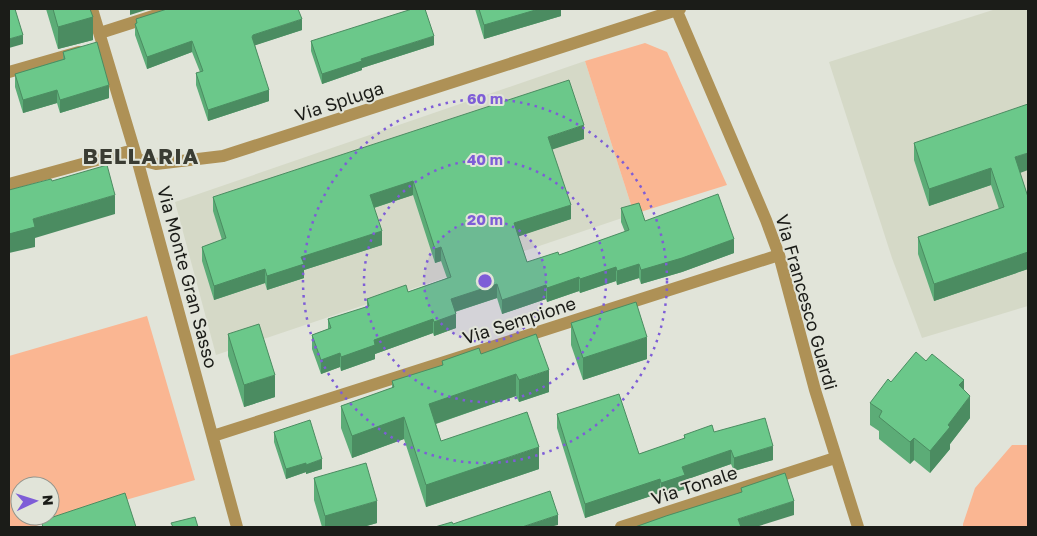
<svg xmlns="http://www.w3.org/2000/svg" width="1037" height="536" font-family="'Golos Text',sans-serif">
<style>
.built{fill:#d5d9c7}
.green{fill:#fab692;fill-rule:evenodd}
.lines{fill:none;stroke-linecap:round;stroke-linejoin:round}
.minor{stroke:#ae9156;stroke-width:12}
.wall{fill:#5cac77}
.shaded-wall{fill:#4b8c61}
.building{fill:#6bc88a;stroke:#4b8c61}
.ring{fill:none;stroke:#7e5dd7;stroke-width:2.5;stroke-dasharray:2.5 5}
.labels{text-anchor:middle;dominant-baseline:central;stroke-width:4;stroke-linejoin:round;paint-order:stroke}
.street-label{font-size:18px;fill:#1b1c18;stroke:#e1e4d9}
.district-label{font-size:22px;font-weight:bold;letter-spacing:1px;fill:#3a3c33;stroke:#e1e4d9}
.centre{fill:#7e5dd7;stroke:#e1e4d9;stroke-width:2.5}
.ring-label{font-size:15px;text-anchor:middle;font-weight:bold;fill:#7e5dd7;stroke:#e1e4d9;stroke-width:4;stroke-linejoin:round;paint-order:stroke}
</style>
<rect width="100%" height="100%" fill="#e1e4d9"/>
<path class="built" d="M996,9H1028V306L922,338L892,258L829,62Z
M585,61L634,214L216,355L175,202Z"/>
<path class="green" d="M645,43L667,52L727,185L634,214L585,61Z
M147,316L195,480L32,527H9V356ZM20,486H50V516H20Z
M1012,445H1028V527H963V524L975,488Z"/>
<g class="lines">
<path class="minor" d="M92,9L137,159L237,527
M676,9L766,220L779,255L815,390L858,527
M100,33L175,9
M9,72L79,52
M9,184L126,152L137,159L156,164L223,156L680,9
M213,436L779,255
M621,527L835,458"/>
</g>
<path class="wall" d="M46,9H90L93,40L58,49Z
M475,9H561V16L484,39Z
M136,19L302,30L255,45L269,101L208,121L196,85V73L200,72L192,52L147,69L135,35V24L136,23Z
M311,41L434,45L362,68V70L322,84L311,51Z
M63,52L109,98L60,113L57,103L23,113L15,87V74L63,59Z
M584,139L552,149L571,219L518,236L527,262L559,255L625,232L621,222V208L645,221L734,253L682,272L641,284L639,278L617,285L616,281L580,293L579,291L547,302L546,299L502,314L497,298L455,312L456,328L434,336L433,333L375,354V359L341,371L340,367L321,374L312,349V335L328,329V319L367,307V299L408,292L447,278L441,261L435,263L413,195L374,208L382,245L304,270V278L267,290L265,283L214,300L202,261V247L222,240L213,211V197Z
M914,143L1020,173L1028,197V269L934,301L918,254V237L999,209L991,185L929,206L914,160Z
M571,323L647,359L583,380L571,345Z
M228,334L275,397L244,407L228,356Z
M481,354L549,392L519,402L516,396L436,424L441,441L539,469L426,507L404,439L352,458L341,428V406L392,388V381L442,366V361Z
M926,361L964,389L970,418L950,444V449L930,473L914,460L910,464L879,439V431L870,425V403L891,382Z
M557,414L639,454L684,439V435L714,432L773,460L734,471L731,464L685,480V489L661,496L660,493L585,518L557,428Z
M274,432L322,469L306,474V472L286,479L274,442Z
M314,478L377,523L363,527H322L314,500Z"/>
<path class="shaded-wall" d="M130,9H149L130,15Z
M539,9H561V16L484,39V25Z
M93,17V40L58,49V27Z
M302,19V30L253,46L252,37L253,35Z
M23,35V44L9,48V39Z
M434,36V45L362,68V70L322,84V74L361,59Z
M192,41V52L147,69V57Z
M109,85V98L60,113V100Z
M57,90V103L23,113V100Z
M269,90V101L208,121V110Z
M584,125V139L548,151V137Z
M1028,153V170L1015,175V157Z
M991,168V185L929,206V189Z
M413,181V195L370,209V195Z
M115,195V214L35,238V247L9,253V234L33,219Z
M571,205V219L514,238V223Z
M382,231V245L304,270V278L267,290V276L301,257Z
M734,239V253L682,272L641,284V270Z
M441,247V261L435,263V249Z
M1028,252V269L934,301V284Z
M639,264V278L617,285V271Z
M616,267V281L580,293V279Z
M265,269V283L214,300V286Z
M579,277V291L547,302V288Z
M497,284V298L451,313V299Z
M546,285V299L502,314V300Z
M456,314V328L434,336V322Z
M433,319V333L375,354V359L341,371V357L374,340Z
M647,337V359L583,380V358Z
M340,353V367L321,374V360Z
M549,370V392L519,402V380Z
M516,374V396L429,426V404Z
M275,375V397L244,407V385Z
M964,380V402L959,385Z
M970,396V418L950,444V449L930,473V451L948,425Z
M404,417V439L352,458V436Z
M914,438V460L910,464V442Z
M773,446V460L734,471V458Z
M539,447V469L426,507V485Z
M731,450V464L685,480V489L661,496V483L682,467Z
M322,459V469L306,474V465Z
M306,463V472L286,479V469Z
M660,479V493L585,518V504Z
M377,501V523L363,527H325V516Z
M794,501V515L756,527H738V519Z
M558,515V525L550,527H522Z"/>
<path class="building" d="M9,9H15L23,35L9,39Z
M53,9H90L93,17L58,27Z
M167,9H298L302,19L253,35L252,37L269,90L208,110L196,73L203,71L192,41L147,57L135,24L137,23L136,19Z
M412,9H425L434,36L361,59L362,61L322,74L311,41Z
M479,9H539L484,25Z
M97,42L109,85L60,100L57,90L23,100L15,74L65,59L63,52Z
M569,80L584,125L548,137L571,205L514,223L527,262L558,252L559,255L629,230L621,208L639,203L645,221L718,194L734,239L682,258L641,270L639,264L617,271L616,267L580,279L579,277L547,288L546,285L502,300L497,284L451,299L456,314L434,322L433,319L374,340L375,345L341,357L340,353L321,360L312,335L331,328L328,319L369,306L367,299L406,285L408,292L451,277L441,247L435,249L413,181L370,195L382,231L301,257L304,264L267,276L265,269L214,286L202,247L226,238L213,197Z
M1028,104V153L1015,157L1028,197V252L934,284L918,237L1004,207L991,168L929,189L914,143Z
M107,165L115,195L33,219L35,227L9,234V190L51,179L52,181Z
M636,302L647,337L583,358L571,323Z
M259,324L275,375L244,385L228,334Z
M536,334L549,370L519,380L516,374L429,404L441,441L527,412L539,447L426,485L404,417L352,436L341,406L394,387L392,381L443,365L442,361L479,348L481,354Z
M916,352L926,361L932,354L964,380L959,385L970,396L948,425L950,427L930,451L914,438L910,442L879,417L882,411L870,403L888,379L891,382Z
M619,394L639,454L685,438L684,435L712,425L714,432L765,418L773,446L734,458L731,450L682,467L685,475L661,483L660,479L585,504L557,414Z
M310,420L322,459L306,465V463L286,469L274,432Z
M366,463L377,501L325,516L314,478Z
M785,473L794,501L738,519L741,527H635L666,516L742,492L741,488Z
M550,491L558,515L522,527H435L452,522L453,524Z
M125,493L136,527H43L41,521Z
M195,517L198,527H173L171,523Z"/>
<circle cx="485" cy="281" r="61" fill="#7e5dd7" fill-opacity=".12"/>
<g class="ring">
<circle cx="485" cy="281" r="61"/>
<circle cx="485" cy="281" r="121"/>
<circle cx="485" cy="281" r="182"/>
</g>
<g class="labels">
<g class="street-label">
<text transform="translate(339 101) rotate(-18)">Via Spluga</text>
<text transform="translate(188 277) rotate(75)">Via Monte Gran Sasso</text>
<text transform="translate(807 302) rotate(74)">Via Francesco Guardi</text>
<text transform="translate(519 320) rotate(-18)">Via Sempione</text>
<text transform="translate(694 485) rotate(-18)">Via Tonale</text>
</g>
<g class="district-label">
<text x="141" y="155">BELLARIA</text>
</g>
</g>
<circle cx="485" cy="281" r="8" class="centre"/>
<g class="ring-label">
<text x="485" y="104">60 m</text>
<text x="485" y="165">40 m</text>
<text x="485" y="225">20 m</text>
</g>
<rect width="1037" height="536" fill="none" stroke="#1b1c18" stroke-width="20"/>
<g transform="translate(35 501) rotate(86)"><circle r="24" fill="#e1e4d9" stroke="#92948c"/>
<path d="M0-4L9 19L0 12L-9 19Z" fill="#7e5dd7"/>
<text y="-8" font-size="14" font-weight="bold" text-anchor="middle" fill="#1b1c18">N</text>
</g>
</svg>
